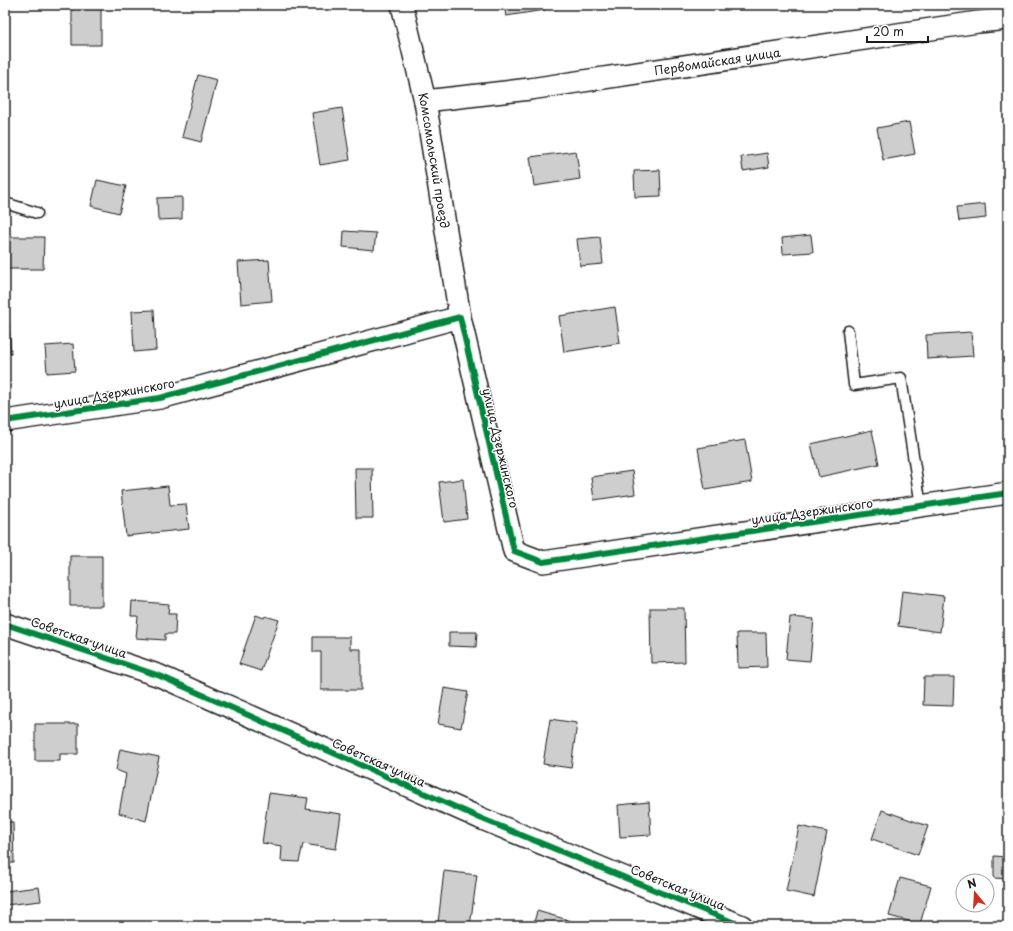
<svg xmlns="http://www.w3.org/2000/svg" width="1013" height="931" font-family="'Playpen Sans',sans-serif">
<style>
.building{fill:#cecece;stroke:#1c1c1c}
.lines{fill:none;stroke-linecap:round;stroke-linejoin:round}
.service-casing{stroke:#1c1c1c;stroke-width:13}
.minor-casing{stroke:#1c1c1c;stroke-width:24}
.service{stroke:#fff;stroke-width:10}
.minor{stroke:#fff;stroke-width:21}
.cycleway-casing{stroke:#fff;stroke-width:8}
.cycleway{stroke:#00873e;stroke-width:6}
.labels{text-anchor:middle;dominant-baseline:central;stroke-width:3;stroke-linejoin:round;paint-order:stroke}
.street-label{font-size:12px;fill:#1c1c1c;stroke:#fff}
</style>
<rect width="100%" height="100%" fill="#fff"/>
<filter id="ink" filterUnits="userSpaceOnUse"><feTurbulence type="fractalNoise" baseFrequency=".025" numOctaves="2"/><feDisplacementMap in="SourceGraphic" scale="8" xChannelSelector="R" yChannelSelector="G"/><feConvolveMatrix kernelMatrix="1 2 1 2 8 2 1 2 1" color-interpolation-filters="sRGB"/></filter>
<g filter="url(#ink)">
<path class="building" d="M504,5H545V10L506,16Z
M72,6H101V45H72Z
M5,50H6L7,83H5Z
M198,75L217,80L201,142L182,137Z
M342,108L350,160L320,165L312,113Z
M909,122L915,154L883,160L877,128Z
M576,151L580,179L534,186L530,157Z
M767,153L769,167L743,171L741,157Z
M660,170L661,196L635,197L634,171Z
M97,180L126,186L119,213L91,206Z
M182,197V219L158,220L157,198Z
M985,204L986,218L959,221L957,207Z
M344,231L376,233L374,250L343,247Z
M811,235L813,252L783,254L782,238Z
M5,237H44L43,269H5Z
M600,237L603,264L580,266L577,239Z
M269,260L272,301L241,304L238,262Z
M615,307L620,343L564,352L559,316Z
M154,310L156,350L134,352L132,311Z
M9,325L11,353L5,354V326Z
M971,332L973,356L927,359L926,335Z
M73,344L75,371L47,373L45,346Z
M1006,401H1008V424H1007Z
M872,430L879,464L819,477L811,444Z
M745,440L752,482L705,490L698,448Z
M355,468H372L373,518H356Z
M632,471L635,494L594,500L591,477Z
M463,479L467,519L444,522L439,482Z
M168,486L170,505L186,504L189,529L126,536L121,491Z
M70,556H102V606H70Z
M902,591L944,596L940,632L898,626Z
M132,601L169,604L168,614H176L175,634H165V640L136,638L138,616H131Z
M650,608H684L685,662L651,663Z
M256,615L264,618L265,616L279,620L261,671L239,664Z
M790,617L814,619L810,661L786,659Z
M449,632H477L476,647L449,646Z
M737,633H766L767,667L738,668Z
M313,637H350V649H361V690H321V652H313Z
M924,677H954L953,706L923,705Z
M444,688L468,692L461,728L438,724Z
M550,719L577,723L571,768L543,764Z
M35,724H78V754H60V761H35Z
M120,749L159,757L146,821L119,813L126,774L116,770Z
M1008,752V779H1006Z
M269,793L308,798L306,809L341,814L336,849L303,844L299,862L281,861L282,846L262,843Z
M649,802L651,835L620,837L618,805Z
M882,810L928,826L918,855L872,839Z
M5,822H13L14,863H5Z
M799,826L827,832L814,897L786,891Z
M994,856L1008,857V879L994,878Z
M444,871L477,875L470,926L438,923Z
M900,878L931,886L920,924L889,916Z
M39,887L41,901L5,905V891Z
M537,911L575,922L573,926H533Z"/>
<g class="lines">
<g class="service-casing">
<path id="service" d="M5,203L37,213
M848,331L854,385L901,378L921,506"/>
</g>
<g class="minor-casing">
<g id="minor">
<path id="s1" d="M402,5L425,101L460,317"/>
<path id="s2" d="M425,101L530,89L978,22L1008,19"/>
<path d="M5,421L160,398L460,317L514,551L543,562L1008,493"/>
<path d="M5,624L160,676L480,818L742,926"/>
</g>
</g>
<use href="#service" class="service"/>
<use href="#minor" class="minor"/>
<g class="cycleway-casing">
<path id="cycleway" d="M5,421L160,398L460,317L514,551L543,562L1008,493
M5,624L160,676L480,818L742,926"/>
</g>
<use href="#cycleway" class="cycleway"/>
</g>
</g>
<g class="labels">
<g class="street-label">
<text stroke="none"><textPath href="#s2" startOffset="295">Первомайская улица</textPath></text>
<text stroke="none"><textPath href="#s1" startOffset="159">Комсомольский проезд</textPath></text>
<text transform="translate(114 393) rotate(-10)">улица Дзержинского</text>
<text transform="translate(501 448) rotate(77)">улица Дзержинского</text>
<text transform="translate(812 511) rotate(-8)">улица Дзержинского</text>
<text transform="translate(79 637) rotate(19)">Советская улица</text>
<text transform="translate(379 762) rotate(24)">Советская улица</text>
<text transform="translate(678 887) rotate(22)">Советская улица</text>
</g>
</g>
<rect width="1013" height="931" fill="none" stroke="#fff" stroke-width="20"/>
<rect x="10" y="10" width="993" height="911" fill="none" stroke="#1c1c1c" stroke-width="1.5" filter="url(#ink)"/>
<g transform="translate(975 893) rotate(342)"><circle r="19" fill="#ffffff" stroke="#a4a4a4"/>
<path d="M0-3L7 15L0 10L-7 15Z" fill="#c8321e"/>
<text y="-6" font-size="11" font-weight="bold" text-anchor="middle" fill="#1c1c1c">N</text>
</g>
<path d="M867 36v6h61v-6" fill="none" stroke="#1c1c1c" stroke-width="2"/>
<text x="873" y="36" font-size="12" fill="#1c1c1c" stroke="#ffffff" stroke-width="3" paint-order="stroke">20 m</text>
</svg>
